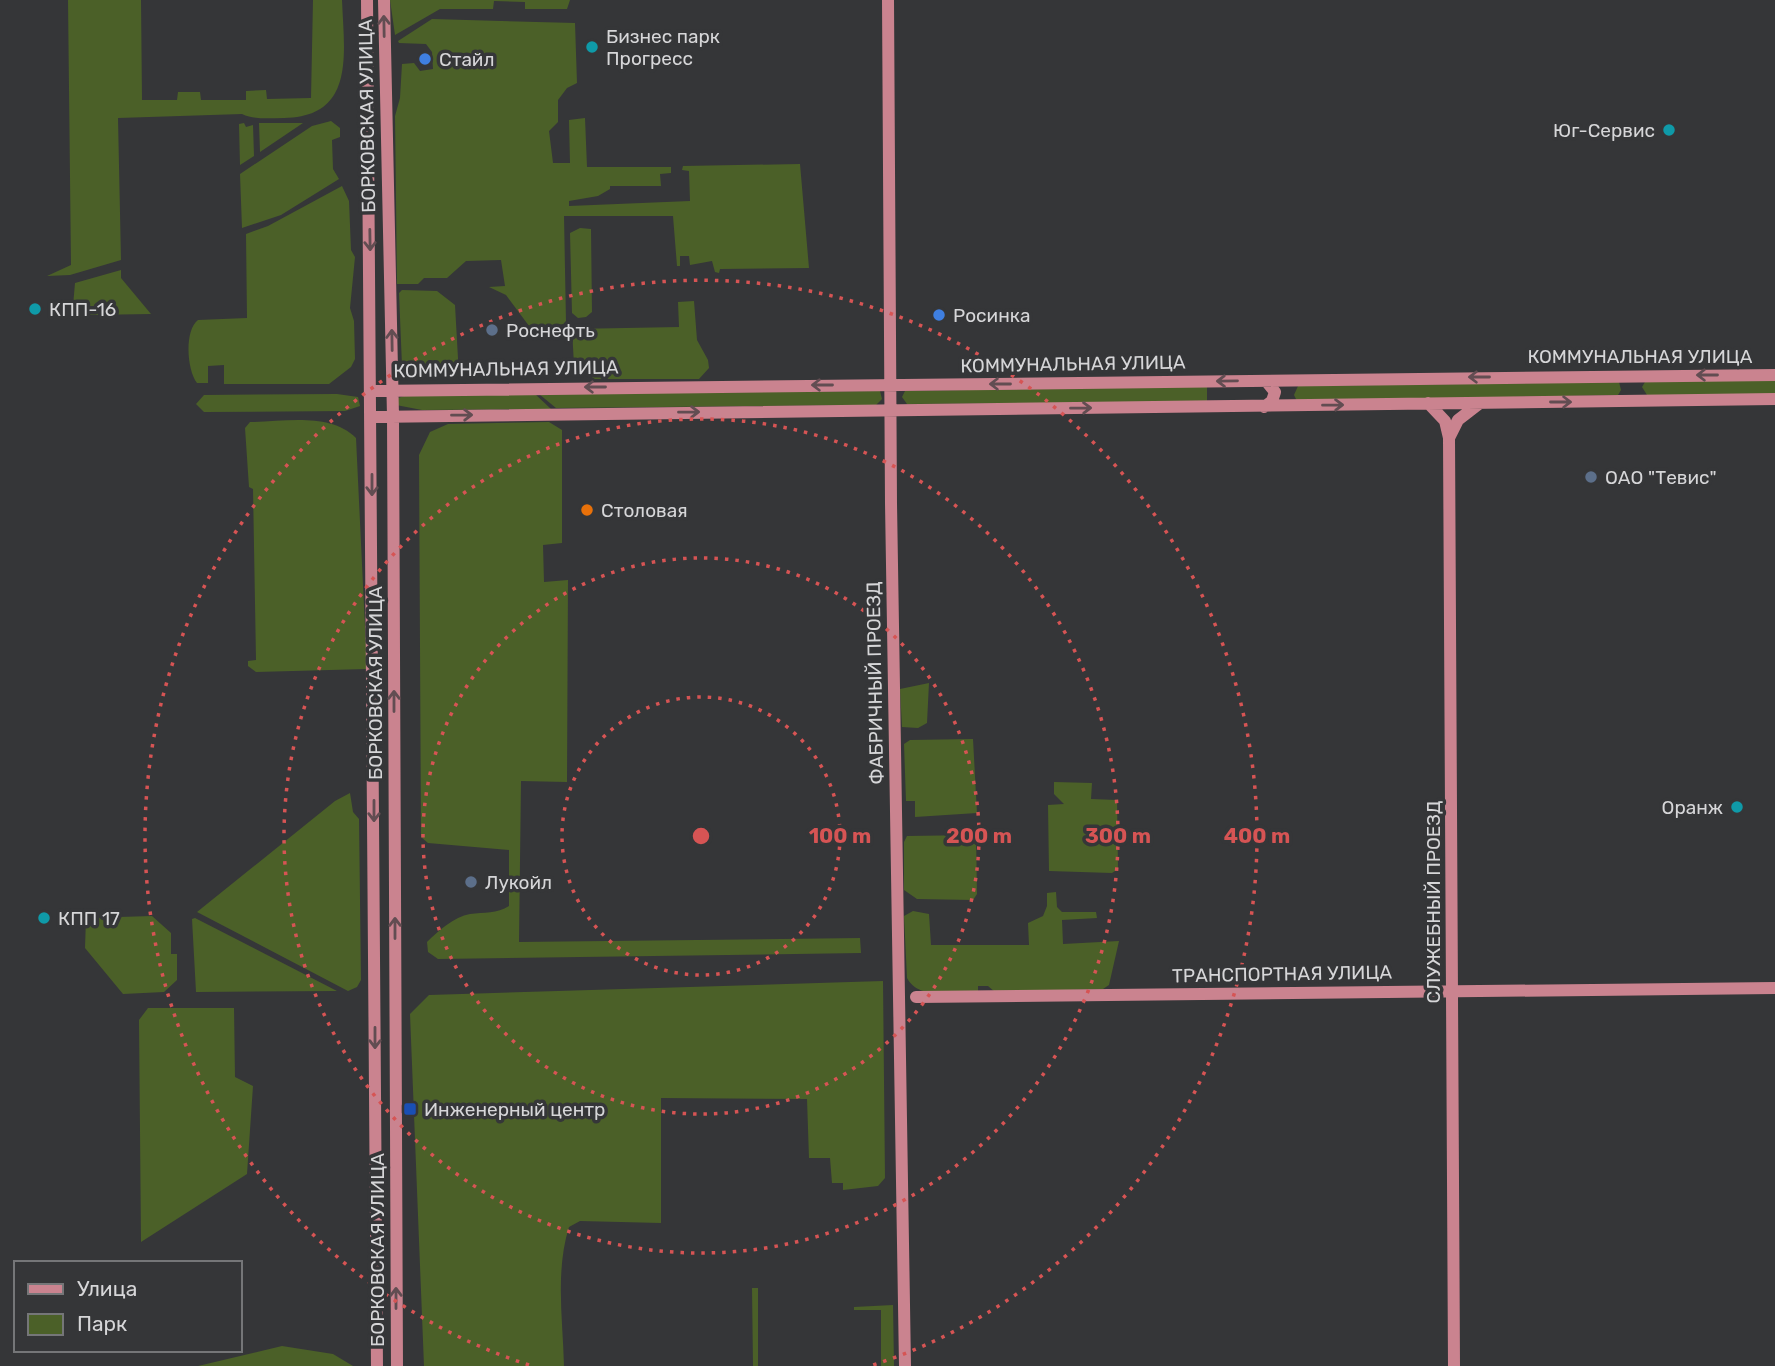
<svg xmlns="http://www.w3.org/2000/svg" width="1775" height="1366" font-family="Rubik,sans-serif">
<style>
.green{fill:#4b6028}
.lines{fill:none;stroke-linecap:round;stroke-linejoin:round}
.secondary{stroke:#ca838f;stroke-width:12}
.oneway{stroke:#624d52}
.ring{fill:none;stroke:#d65454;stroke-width:3.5;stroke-dasharray:3.5 7}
.culture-dot{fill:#0f9aa8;stroke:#353638;stroke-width:2.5}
.shop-dot{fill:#3f7fe0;stroke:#353638;stroke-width:2.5}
.service-dot{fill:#5c6f8a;stroke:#353638;stroke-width:2.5}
.food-dot{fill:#e8710a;stroke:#353638;stroke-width:2.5}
.transit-dot{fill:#1a4fb4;stroke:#353638;stroke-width:2.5}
.labels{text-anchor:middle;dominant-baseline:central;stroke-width:7;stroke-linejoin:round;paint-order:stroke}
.poi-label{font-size:19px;fill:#d6d6d8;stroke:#353638;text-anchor:start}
.street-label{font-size:19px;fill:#d6d6d8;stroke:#353638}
.centre{fill:#d65454;stroke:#353638;stroke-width:3.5}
.ring-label{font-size:21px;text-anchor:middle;font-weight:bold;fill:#d65454;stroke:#353638;stroke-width:7;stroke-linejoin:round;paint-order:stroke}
</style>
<rect width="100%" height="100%" fill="#353638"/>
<path class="green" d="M68,0H141L142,100H177L178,92H200L201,100H246V91L266,90L267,99L311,98L313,0H342C344,53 356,117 284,118C269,118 255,120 242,114L118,118L121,260L70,275L47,276L71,265Z
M390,0H570L567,9H525V2L494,1L493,9H440L395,35Z
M432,19L575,23L577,83L567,88L558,100V122L549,131L553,163H570L569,120L585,118L587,167H671V173L660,174L661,186H610V189L598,196L569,201V206L690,201L689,171L682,170L683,166L800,164L809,268L720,269L719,273L715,272L712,261L690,265L689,256H680V266H677L673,216H564L566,322L563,324L532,330L506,295L489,287L505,286L501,260L466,261L447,278H424L418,284H397L395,116L400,98L402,64L414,63L420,71L433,69L432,52L426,44L399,43L398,41Z
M331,121L340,128V137L332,140L333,169L339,179L281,215L242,228L240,174L312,126Z
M244,123L246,127L253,125L254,156L240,165L239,124Z
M259,123H303L260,152Z
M342,186L349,201L351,250L355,257L350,308L354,321L355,359L351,367L329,384H224V365L208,366V383H197C187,370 184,331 198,320L247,318L246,234L268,226Z
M580,228L591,229L592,312L586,317L578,318L572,313L570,233Z
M121,270V278L151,314L88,315L83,313L82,306H73L75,283Z
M402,290L437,291L455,305L459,376L418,377L402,366L399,293Z
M694,301L697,340L708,360L709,368L699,379H595L574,365L572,329L679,327L678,302Z
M1775,379V395H1647L1642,387L1645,382Z
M1619,382L1621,390L1618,395L1297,401L1294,395L1298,386Z
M1207,386V402L907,404L902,397L905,391Z
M880,391L882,399L876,405L556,408L539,394Z
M337,394L358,397L360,406L345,411L204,412L196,404L204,395Z
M535,394L551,409L422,410L396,405L398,398L407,395Z
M250,422C284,422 330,412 356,438L367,669L256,672L248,666V661L256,660L253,489L249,487L245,428Z
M549,422L562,430V543L543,545L544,582L568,580L567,782L521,781L519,942L860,938L861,953L438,959L428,952L427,942C438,931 454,917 470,914C484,912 497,914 509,906V850L428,843L421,837L419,455L430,432L448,424Z
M929,683L927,723L918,728L902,727L900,689Z
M973,739L977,813L915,817V801H906L904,744L910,740Z
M1054,782L1092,783L1091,799L1117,800L1118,869L1112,873L1049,871L1048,805L1064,804L1054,794Z
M350,793L353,812L359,819L361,980L357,987L348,991L197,912L335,801Z
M976,835L977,894L973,900L917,899L904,890V842L907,836Z
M1056,892L1057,907L1062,912H1096L1097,918L1062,920L1063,944L1119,941L1109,985L1103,989L995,992L988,986H978V991C956,992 919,1001 907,978L904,916L913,911L929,914L931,945H1029L1028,923L1043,916L1047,906V893Z
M152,916L171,933V954H177V980L164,992L123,994L85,948L86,918Z
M195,918L337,991L196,992L192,919Z
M883,981L885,1178L878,1186L843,1190V1183H832L830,1158H809L807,1099L661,1098V1223L580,1221L569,1227C555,1272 563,1320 564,1366H424L410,1014L429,995Z
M148,1008H234L235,1077L253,1086L247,1174L141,1242L139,1020Z
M752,1288H758V1366H753Z
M893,1305L894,1366H881V1310H854V1307Z
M282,1346L333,1354L353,1366H198Z"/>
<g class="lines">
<path class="secondary" d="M367,0L377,1366
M384,0L393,416L397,1366
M888,0L891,503L905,1366
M371,391L1775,375
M1428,403L1445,421L1449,438L1454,1366
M1264,407L1272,401L1275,392L1266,381
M371,417L1775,399
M1449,438L1458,420L1480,403
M916,997L1775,988"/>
</g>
<defs><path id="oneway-shaft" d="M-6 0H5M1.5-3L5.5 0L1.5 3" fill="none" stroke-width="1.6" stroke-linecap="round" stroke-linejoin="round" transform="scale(1.75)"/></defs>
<g class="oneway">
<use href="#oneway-shaft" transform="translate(384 26) rotate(-91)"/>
<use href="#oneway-shaft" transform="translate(370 240) rotate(89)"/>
<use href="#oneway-shaft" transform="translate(392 340) rotate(-91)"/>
<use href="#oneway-shaft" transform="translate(1707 375) rotate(180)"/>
<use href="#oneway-shaft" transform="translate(1479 377) rotate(180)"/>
<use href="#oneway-shaft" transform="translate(1227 381) rotate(179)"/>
<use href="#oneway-shaft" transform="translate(1000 384) rotate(180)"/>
<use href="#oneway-shaft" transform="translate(822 385) rotate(180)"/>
<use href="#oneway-shaft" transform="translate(595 387) rotate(180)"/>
<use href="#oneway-shaft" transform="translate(1561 402)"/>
<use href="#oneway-shaft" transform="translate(1333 405) rotate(-1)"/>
<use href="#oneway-shaft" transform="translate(1081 408) rotate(-1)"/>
<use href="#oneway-shaft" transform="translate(689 412) rotate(-1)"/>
<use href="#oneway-shaft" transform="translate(462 415) rotate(-1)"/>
<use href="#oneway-shaft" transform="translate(372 485) rotate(90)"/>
<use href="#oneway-shaft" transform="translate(394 701) rotate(-90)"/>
<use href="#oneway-shaft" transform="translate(374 811) rotate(90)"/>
<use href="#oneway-shaft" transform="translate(395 928) rotate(-90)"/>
<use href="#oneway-shaft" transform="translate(375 1038) rotate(90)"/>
<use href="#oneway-shaft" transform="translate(396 1298) rotate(-90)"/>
</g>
<g class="ring">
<circle cx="701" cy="836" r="139"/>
<circle cx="701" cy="836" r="278"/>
<circle cx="701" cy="836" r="417"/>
<path d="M529 1365A556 556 0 1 1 873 1365"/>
</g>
<g class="culture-dot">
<circle cx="592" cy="47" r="7"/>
<circle cx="1669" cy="130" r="7"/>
<circle cx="35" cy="309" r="7"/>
<circle cx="1737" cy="807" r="7"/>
<circle cx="44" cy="918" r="7"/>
</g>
<g class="shop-dot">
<circle cx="425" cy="59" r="7"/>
<circle cx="939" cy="315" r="7"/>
</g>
<g class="service-dot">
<circle cx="492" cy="330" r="7"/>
<circle cx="1591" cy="477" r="7"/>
<circle cx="471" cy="882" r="7"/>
</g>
<circle class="food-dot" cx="587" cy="510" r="7"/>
<rect class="transit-dot" x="403" y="1102" width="14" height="14" rx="3.5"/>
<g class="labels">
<g class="poi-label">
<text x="606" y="36">Бизнес парк<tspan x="606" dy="22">Прогресс</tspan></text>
<text x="439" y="59">Стайл</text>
<text x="1655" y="130" text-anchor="end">Юг-Сервис</text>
<text x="49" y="309">КПП-16</text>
<text x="953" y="315">Росинка</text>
<text x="506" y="330">Роснефть</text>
<text x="1605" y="477">ОАО "Тевис"</text>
<text x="601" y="510">Столовая</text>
<text x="1723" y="807" text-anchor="end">Оранж</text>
<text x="485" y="882">Лукойл</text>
<text x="58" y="918">КПП 17</text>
<text x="424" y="1109">Инженерный центр</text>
</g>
<g class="street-label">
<text transform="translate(367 116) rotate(-91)">БОРКОВСКАЯ УЛИЦА</text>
<text x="1640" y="356">КОММУНАЛЬНАЯ УЛИЦА</text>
<text transform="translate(1073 364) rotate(-1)">КОММУНАЛЬНАЯ УЛИЦА</text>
<text transform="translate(506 369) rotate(-1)">КОММУНАЛЬНАЯ УЛИЦА</text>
<text transform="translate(375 683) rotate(-90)">БОРКОВСКАЯ УЛИЦА</text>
<text transform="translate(875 683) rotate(-91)">ФАБРИЧНЫЙ ПРОЕЗД</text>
<text transform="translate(1433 902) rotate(-90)">СЛУЖЕБНЫЙ ПРОЕЗД</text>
<text transform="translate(1282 974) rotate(-1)">ТРАНСПОРТНАЯ УЛИЦА</text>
<text transform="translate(377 1250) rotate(-90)">БОРКОВСКАЯ УЛИЦА</text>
</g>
</g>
<circle cx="701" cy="836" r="10" class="centre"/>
<g class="ring-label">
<text x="840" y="843">100 m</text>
<text x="979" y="843">200 m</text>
<text x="1118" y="843">300 m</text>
<text x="1257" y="843">400 m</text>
</g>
<rect x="14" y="1261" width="228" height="91" fill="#353638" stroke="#757678" stroke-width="2"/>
<rect x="28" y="1284" width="35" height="10" fill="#ca838f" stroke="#757678" stroke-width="2"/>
<text x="77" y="1296" font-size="21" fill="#d6d6d8">Улица</text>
<rect x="28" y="1314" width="35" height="21" fill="#4b6028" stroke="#757678" stroke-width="2"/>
<text x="77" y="1331" font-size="21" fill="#d6d6d8">Парк</text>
</svg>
